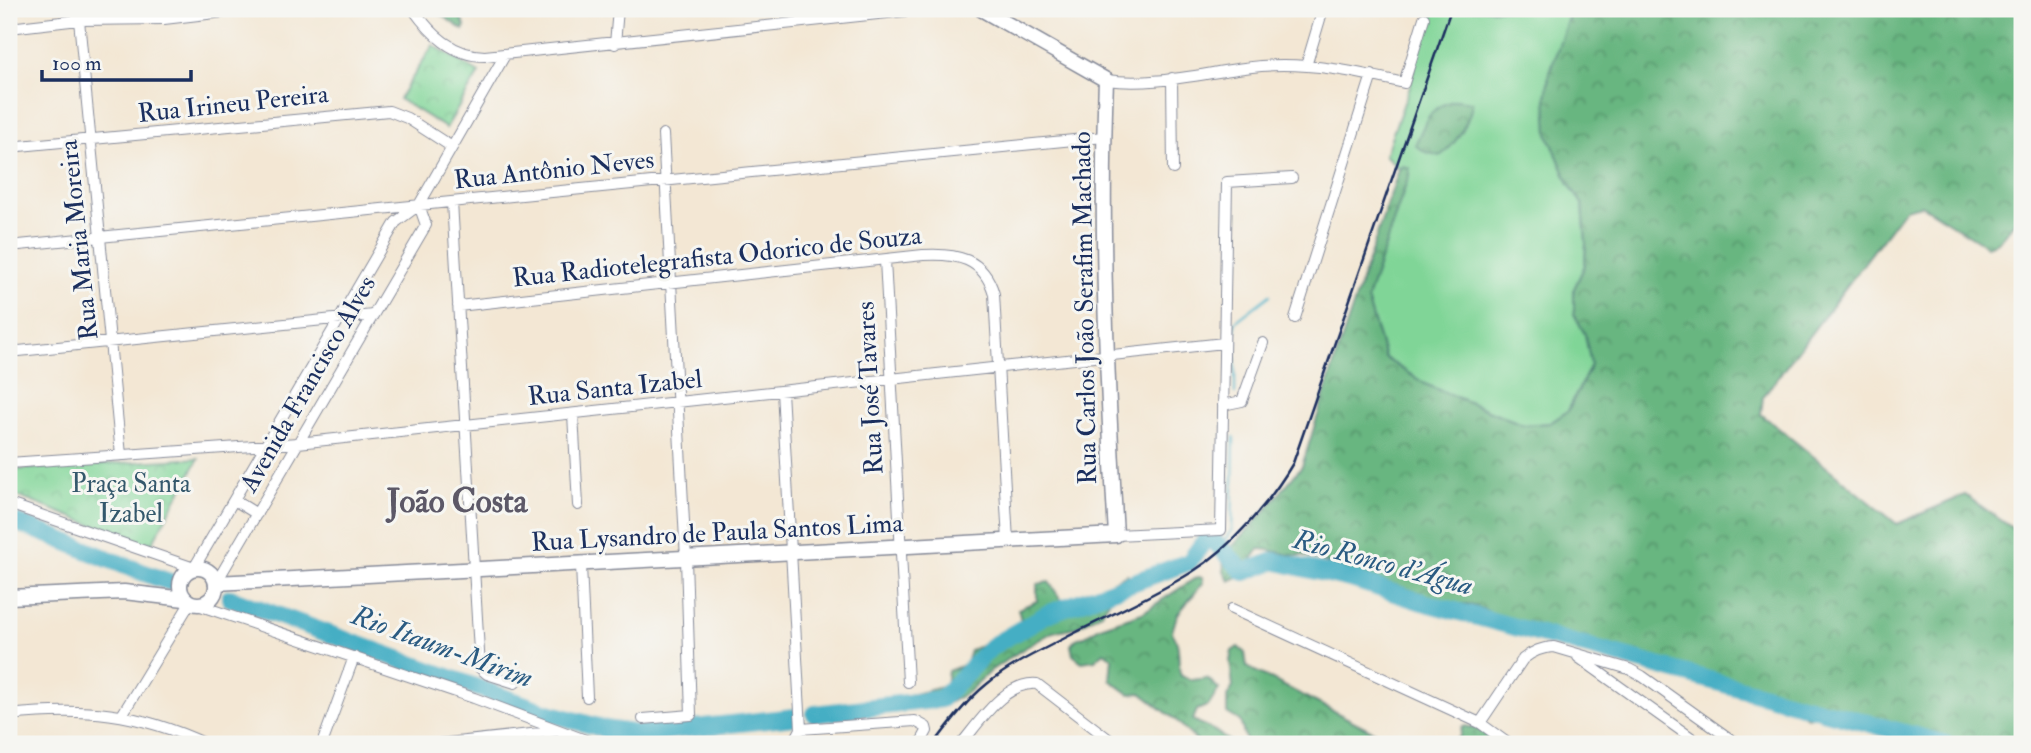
<svg xmlns="http://www.w3.org/2000/svg" width="2031" height="753" font-family="'IM FELL Double Pica',serif">
<style>
.grass{fill:#80d597;stroke:#4e827a;stroke-width:2}
.forest{fill:url(#forest-crowns);stroke:#42726f;stroke-width:2}
.park{fill:url(#park-crowns);stroke:#4e827a;stroke-width:2}
.lines{fill:none;stroke-linecap:round;stroke-linejoin:round}
.stream{stroke:#45aec4;stroke-width:2.5}
.river{stroke:#45aec4;stroke-width:18}
.street-casing{stroke:#878b99;stroke-width:12}
.secondary-casing{stroke:#878b99;stroke-width:17}
.street{stroke:#fff;stroke-width:10}
.secondary{stroke:#fff;stroke-width:14}
.rail{stroke:#1b2f5e;stroke-width:2.5}
.labels{text-anchor:middle;dominant-baseline:central;stroke-width:6;stroke-linejoin:round;paint-order:stroke}
.street-label{font-size:26px;fill:#1b2f5e;stroke:#f6f6f2}
.park-label{font-size:26px;fill:#34586c;stroke:#f6f6f2}
.water-label{font-size:28px;font-style:italic;fill:#2a5b82;stroke:#f6f6f2}
.district-label{font-size:33px;font-weight:bold;fill:#5c5867;stroke:#f6f6f2}
</style>
<defs>
<pattern id="forest-crowns" width="20" height="18" patternUnits="userSpaceOnUse" patternTransform="scale(1.75)"><rect width="20" height="18" fill="#68b680"/><path d="M2 6a3 3 0 1 1 6 0M12 15a3 3 0 1 1 6 0" fill="none" stroke="#55946c"/></pattern>
<pattern id="park-crowns" width="20" height="18" patternUnits="userSpaceOnUse" patternTransform="scale(1.75)"><rect width="20" height="18" fill="#80d597"/><path d="M2 6a3 3 0 1 1 6 0M12 15a3 3 0 1 1 6 0" fill="none" stroke="#6eb785"/></pattern>
</defs>
<rect width="100%" height="100%" fill="#f6f6f2"/>
<filter id="ink" filterUnits="userSpaceOnUse"><feTurbulence type="fractalNoise" baseFrequency=".0143" numOctaves="2"/><feDisplacementMap in="SourceGraphic" scale="14" xChannelSelector="R" yChannelSelector="G"/><feConvolveMatrix kernelMatrix="1 2 1 2 8 2 1 2 1" color-interpolation-filters="sRGB"/></filter>
<filter id="wash" filterUnits="userSpaceOnUse"><feTurbulence type="fractalNoise" baseFrequency=".00686" numOctaves="4" result="noise"/><feDisplacementMap in="SourceGraphic" scale="28" xChannelSelector="R" yChannelSelector="G"/><feGaussianBlur stdDeviation="1.57" result="paint"/><feColorMatrix in="noise" values="0 0 0 0 0 0 0 0 0 0 0 0 0 0 0 0 0 1.4 0 .05"/><feComposite in="paint" operator="in"/></filter>
<g filter="url(#wash)">
<rect width="100%" height="100%" fill="#f3e7d4"/>
<path class="grass" d="M1436,9H1571L1549,75L1546,99L1569,184L1583,205L1586,242L1585,265L1574,289V313L1585,334L1591,365L1568,411L1550,423L1524,425L1427,385L1385,358L1367,299L1409,175L1403,166L1399,169L1385,155L1410,86L1418,50Z"/>
<path class="forest" d="M433,9H457L465,26L463,30Z
M1571,9H2022V213L1998,242L1987,246L1921,205L1905,209L1763,397L1761,414L1897,524L1965,495L2022,535V744H1940L1934,742L1932,744H1898L1866,723C1851,728 1841,723 1829,711L1807,717L1792,705L1758,701L1704,684L1690,675L1636,666L1620,652L1545,633L1469,604H1454L1303,555C1287,558 1277,549 1259,549L1240,576L1229,581L1224,571L1223,556L1262,515L1302,466L1339,348L1399,169L1403,166L1409,168V175L1367,299L1385,358L1427,385L1524,425L1550,423L1568,411L1591,365L1585,334L1574,314V289L1585,265L1586,242L1583,205L1569,184L1548,134L1546,99L1549,75Z
M1457,100L1472,102C1471,120 1455,146 1440,156L1423,151L1415,145C1427,120 1427,107 1457,100Z
M1127,574L1133,578L1128,590L1112,597L1101,613L1076,627L1053,632L1023,649L990,671L968,692L941,707L822,718L826,709L882,702L946,686L948,671L966,664L970,650L1005,636L1022,624L1018,609L1037,601V584L1049,582L1062,601L1079,598L1086,591L1098,589Z
M1197,577H1202L1203,583L1177,615L1172,632C1182,647 1176,658 1181,676L1192,680L1207,678L1219,689L1209,705L1197,710L1193,720L1215,731L1233,744H1200L1177,721L1141,693L1129,694L1110,680L1112,658L1104,652L1095,660L1082,662L1073,655L1071,645L1076,639L1085,636L1100,627L1142,613Z
M1238,647L1245,653L1247,667L1398,744H1247L1240,721L1227,713V697L1233,687L1230,661L1232,651Z
M1465,726L1479,729L1491,739L1492,744H1448L1459,738L1462,728Z"/>
<path class="park" d="M433,45L479,73L446,128L399,99Z
M199,458L150,547L9,493V470Z"/>
<g class="lines">
<path class="stream" d="M1235,393V322L1270,295
M1215,542L1225,540L1232,530L1234,437"/>
<path class="river" d="M9,520C64,539 117,565 173,583
M230,598L545,712L605,729L639,734L794,717
M815,714L941,699L992,646L1047,614L1189,562L1206,539L1215,542L1244,572L1274,561L1354,580L1419,601L1945,744"/>
</g>
</g>
<g filter="url(#ink)">
<g class="lines">
<g class="street-casing">
<path id="street" d="M413,9C431,34 453,56 485,56L925,9
M79,20L121,455
M9,28L79,20L164,19L250,9
M615,44L618,9
M1306,66L1323,9
M1172,78L1173,169
M1106,80C1157,87 1210,71 1261,66C1309,62 1357,72 1404,83L1424,18
M9,147L389,111L407,118L452,147
M452,202L480,668L487,674L515,683
M9,246L1104,137
M885,260L908,682
M458,306L923,255C956,253 984,258 994,294L1008,541
M1295,318L1372,75
M9,352L373,315
M782,391L801,729
M1223,405L1242,401L1263,343
M573,414L578,505
M9,463L298,443L1224,343
M234,500L257,514
M9,504L194,568L396,222L419,205L505,55
M1116,535L1221,530L1227,182L1292,178
M581,565L587,697
M216,583L426,225L419,205
M195,604L474,698L596,744
M1232,609L1480,723L1509,744
M1578,657L1700,744
M9,715C84,707 137,712 206,744
M122,715L190,603
M643,719L691,715L686,559L663,134
M1480,723L1523,659C1533,651 1541,648 1554,647L1629,669L1642,676L1737,744
M801,729L915,721L926,727L927,731L920,744
M322,744L354,657
M438,744L559,731
M793,744L801,729
M961,744C979,723 1005,681 1037,684L1115,744"/>
</g>
<g class="secondary-casing">
<path id="secondary" d="M180 586a18 18 0 1 1 36 0a18 18 0 1 1-36 0Z
M216,583L1116,535C1107,384 1100,232 1106,80L981,9
M9,597L124,592L185,599"/>
</g>
<use href="#street" class="street"/>
<use href="#secondary" class="secondary"/>
<path class="rail" d="M54,744L127,742L134,744
M934,744C950,723 966,701 987,684C1010,665 1038,652 1065,638C1107,616 1152,597 1192,572C1231,548 1270,502 1293,463L1451,9"/>
</g>
</g>
<g class="labels">
<g class="street-label">
<text transform="translate(233 104) rotate(-6)">Rua Irineu Pereira</text>
<text transform="translate(554 170) rotate(-6)">Rua Antônio Neves</text>
<text transform="translate(79 240) rotate(-96)">Rua Maria Moreira</text>
<text transform="translate(717 257) rotate(-6)">Rua Radiotelegrafista Odorico de Souza</text>
<text transform="translate(1085 308) rotate(-91)">Rua Carlos João Serafim Machado</text>
<text transform="translate(308 384) rotate(-60)">Avenida Francisco Alves</text>
<text transform="translate(615 388) rotate(-6)">Rua Santa Izabel</text>
<text transform="translate(870 388) rotate(-93)">Rua José Tavares</text>
<text transform="translate(717 533) rotate(-3)">Rua Lysandro de Paula Santos Lima</text>
</g>
<g class="park-label">
<text x="131" y="484">Praça Santa<tspan x="131" dy="30">Izabel</tspan></text>
</g>
<g class="water-label">
<text transform="translate(1383 563) rotate(15)">Rio Ronco d'Água</text>
<text transform="translate(442 647) rotate(20)">Rio Itaum-Mirim</text>
</g>
<g class="district-label">
<text x="457" y="501">João Costa</text>
</g>
</g>
<rect width="2031" height="753" fill="none" stroke="#f6f6f2" stroke-width="35"/>
<path d="M42 70v10h149v-10" fill="none" stroke="#1b2f5e" stroke-width="3.5"/>
<text x="52" y="70" font-size="21" fill="#1b2f5e" stroke="#f6f6f2" stroke-width="5" paint-order="stroke">100 m</text>
</svg>
